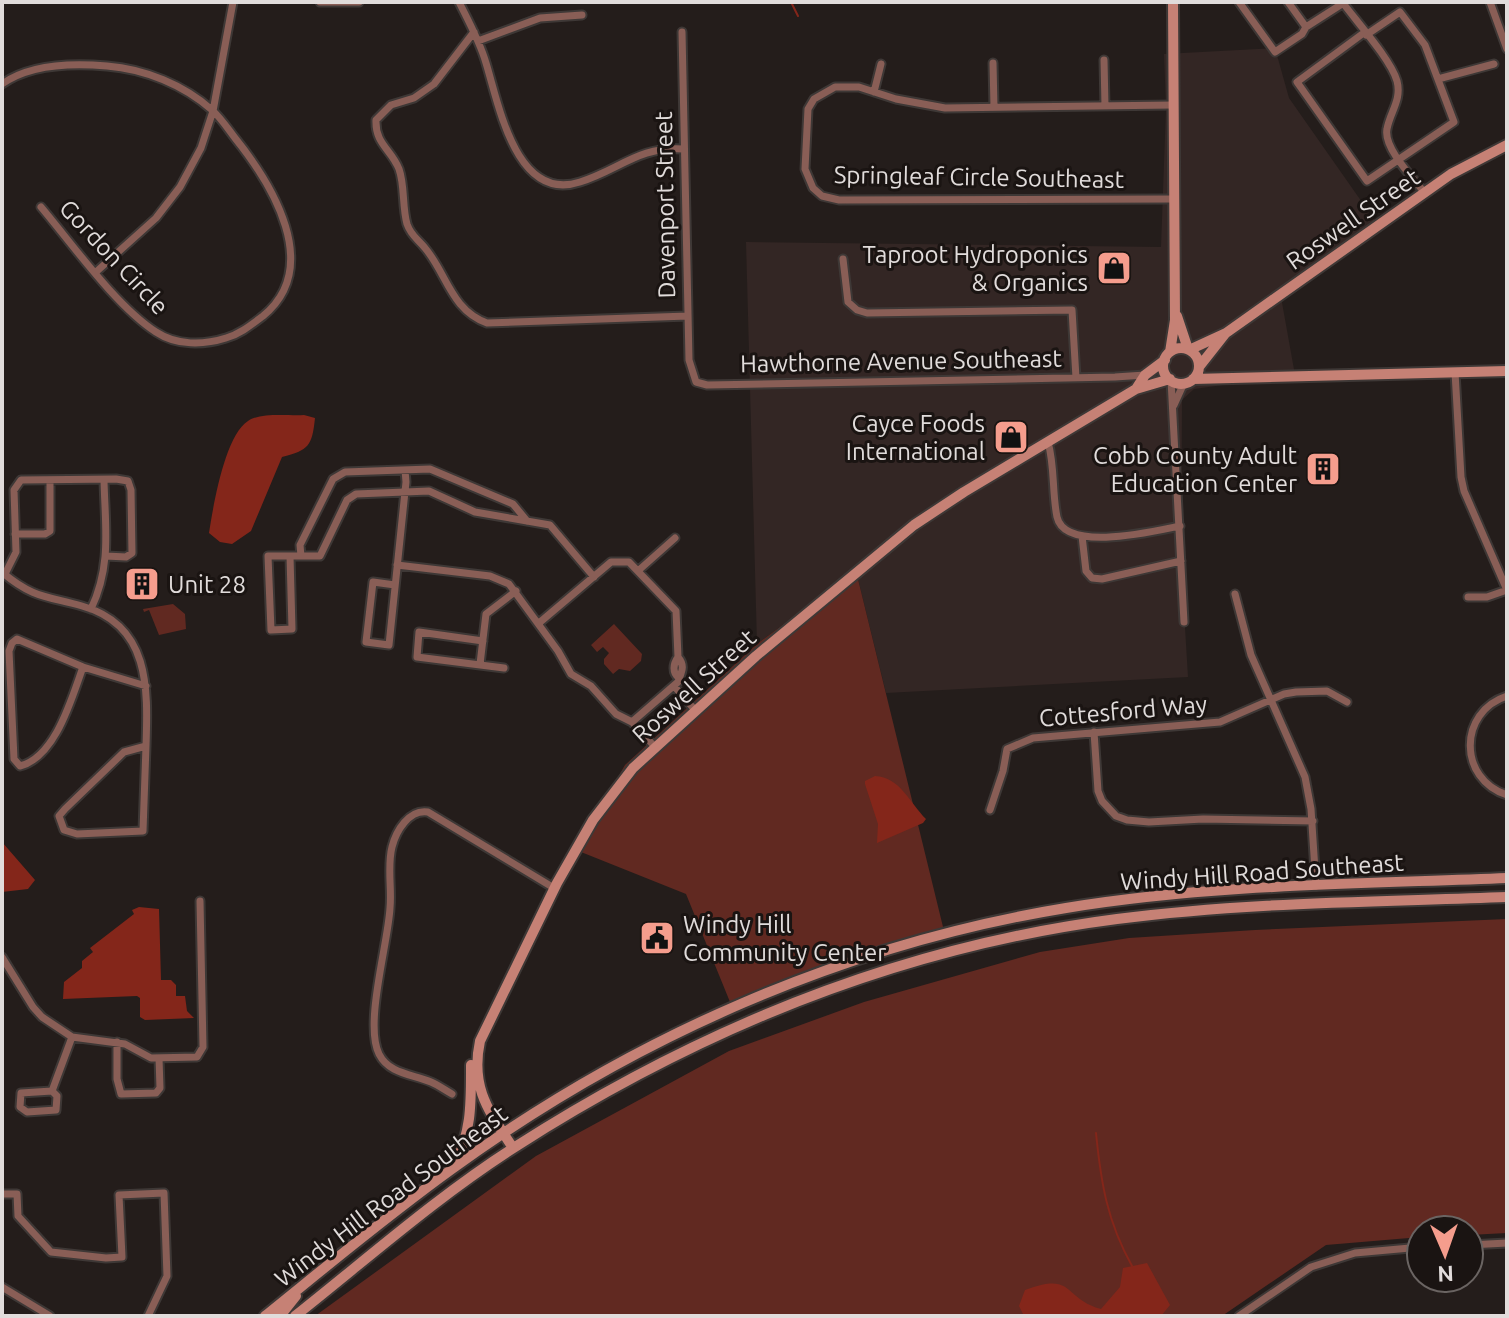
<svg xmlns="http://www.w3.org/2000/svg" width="1509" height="1318" font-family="Ubuntu,sans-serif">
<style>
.built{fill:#332624}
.green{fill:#612921}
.water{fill:#84261a}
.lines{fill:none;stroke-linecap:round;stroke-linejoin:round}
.stream{stroke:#84261a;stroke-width:2}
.street-casing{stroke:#3e3836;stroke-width:11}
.secondary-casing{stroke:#3e3836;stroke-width:14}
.street{stroke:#895e56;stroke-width:7}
.secondary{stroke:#c68175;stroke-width:10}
.labels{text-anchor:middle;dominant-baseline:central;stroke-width:6;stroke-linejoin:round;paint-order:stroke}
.street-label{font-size:24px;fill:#e1dcdb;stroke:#1a1412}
.poi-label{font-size:24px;fill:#e1dcdb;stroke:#1a1412;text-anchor:end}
</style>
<rect width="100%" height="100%" fill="#241d1b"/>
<path class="built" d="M1275,48L1289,98L1378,225L1281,297L1295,375L1194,389L1182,400L1181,561L1188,677L886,693L856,571L757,644L746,242L1161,247L1166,108L1164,54Z"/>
<path class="green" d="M856,571L944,931L823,965L730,1002L686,894L576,850L625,765L757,644Z
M173,604L185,614L186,629L159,635L149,610L144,612L143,609Z
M614,624L642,654L641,661L630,671L619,669L613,674L604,664V659L609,653L603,647L597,652L591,645Z
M1507,919V1233L1469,1235V1230H1421V1237L1326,1245L1222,1316H315L536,1156L729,1051L864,1002L1040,952L1129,938L1255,930Z"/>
<path class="water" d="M304,415L315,418C312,446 309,450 282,457L251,531L232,544L220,542L209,533C213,507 225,435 248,421C261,412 288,416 304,415Z
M875,776C900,777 910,803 926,819L923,823L877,843L878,824L865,784V781Z
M2,842L35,880L28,889L2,892Z
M139,907L159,909L161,980H171L176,985V996H185L187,1011L194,1018L145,1020L140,1017V998L137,996L63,999L64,982L82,968V961L93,952L90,948L134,914L132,910Z
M1147,1263L1170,1305L1161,1316H1024L1019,1306L1025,1290C1075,1271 1062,1298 1101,1309L1120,1287L1123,1268Z"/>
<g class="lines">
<path class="stream" d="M791,2L798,16
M1096,1133C1101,1183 1107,1221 1132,1266"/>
<g class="street-casing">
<path id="street" d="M320,2H359
M459,2C469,22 480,42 486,63C499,105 516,203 580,182C619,170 639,146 683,149
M1239,2L1275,52L1302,34L1306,27
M1288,2L1306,27L1345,2
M1490,2L1507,49
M1343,3C1357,22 1391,60 1397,81C1402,100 1390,112 1387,129C1383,148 1414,179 1425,193
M474,32L434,84L414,98L391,105L376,120C375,144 391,149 399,169C405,186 402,206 407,224C411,236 418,239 425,248C447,274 451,310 487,323L688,316
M682,32L689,360L696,382L707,385L1115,377L1145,375
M1365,32L1297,82L1367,181L1454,122L1425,45L1400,12L1366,35
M478,41L540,18L582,15
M1104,60L1105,106
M993,63L994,107
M1438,79L1494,64
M2,84C30,64 73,63 107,66C145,69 184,85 212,110C221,118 228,129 235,138C272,184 323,267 263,316C251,325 240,334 226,338C204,345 177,346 156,332C116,306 73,245 41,207
M874,92L881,64
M1173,199L839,200L822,196L813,188L805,169L808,109L814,99L835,87H859L896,99L945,108L1173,105
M843,259L848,302L857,310L867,313L1072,310L1076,378
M96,272L156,218L180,187L201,148L213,111L233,2
M1455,372L1461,477L1464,491L1507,590
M1171,380L1184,622
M1174,405L1184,383
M1048,442C1055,467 1052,493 1057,517C1065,553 1155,531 1180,526
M15,534H45L50,531V480
M1082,536L1086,571L1092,578L1102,579L1181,561
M290,556L292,629L271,630L268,556H320L347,500L356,494L429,491L475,512L550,525L594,577
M301,556L300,545L333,479L345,472L430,469L513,504L527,521
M397,565L490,576L509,584L558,651L571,674L591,686L616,714L632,722L655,747
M639,570L675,538
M3,573C33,598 46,596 82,606C150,625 148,688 146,746
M5,574L16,552L14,490L21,480L116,479L128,481L131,490L132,553L126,557L106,556
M395,585L373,582L366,642L389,645L406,482L405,470
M1235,594L1251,655L1305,777L1311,809L1316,886
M1468,597H1487L1507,590
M91,609C112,565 105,526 104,480
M539,623L611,562H629L676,611L678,657C673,664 672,673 679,678
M17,639L83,667C72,697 56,757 20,766L14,759L9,651L12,643Z
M483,641L419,632L417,657L504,668
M480,664L486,614L516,591
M83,667L146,686
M674,686L695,710
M1507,696C1458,712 1458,779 1507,795
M632,722L678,682C681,673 686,666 678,657
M1094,732L1098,791L1102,801L1116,816L1127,820L1149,822L1203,819L1313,821
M146,746L143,831L77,834L64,830L59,816L65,809L124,752Z
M990,810L1003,771L1007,749L1033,738L1220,722L1284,694L1296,692L1327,691L1347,702
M2,957L33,1007L42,1017L72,1037L125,1044L151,1058L197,1057L203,1047L200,901
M117,1042V1079L121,1094L156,1093L160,1088L159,1058
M52,1091L21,1093L20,1107L27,1112L56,1110L57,1096L52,1091L72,1037
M452,1094C445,1090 438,1085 431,1082C412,1074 389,1074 379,1054C364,1024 388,944 390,908C392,889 387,866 392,847C396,831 409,809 428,812L554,888
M2,1194H17L18,1216L51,1252L106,1258L122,1257L119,1195L164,1193L167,1276L148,1316
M1469,1245L1507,1243
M2,1287L50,1316
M1239,1316L1311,1267L1355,1253L1421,1247"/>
</g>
<g class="secondary-casing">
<path id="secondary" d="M1177,316L1188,349
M1163 366a18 18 0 1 1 36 0a18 18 0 1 1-36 0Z
M1189,350L1226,333L1451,174L1507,145
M1170,352L1175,320L1173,2
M1199,367L1225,334
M1193,379L1507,371
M1136,389L1145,375L1165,360
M513,1148C489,1111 470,1088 480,1041L557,883L593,820L633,768L756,656L914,525L964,492L1136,389L1170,379
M454,1166C472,1132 471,1102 471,1065
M265,1316C327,1266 388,1215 452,1169C633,1037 845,944 1066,908C1212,884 1360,884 1507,878
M280,1316L296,1296
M295,1316C367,1259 438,1196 515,1147C699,1029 900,947 1117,919C1246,902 1377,902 1507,897"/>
</g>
<use href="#street" class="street"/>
<use href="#secondary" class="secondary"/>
</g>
<defs>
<g id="shop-square" transform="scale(1.8)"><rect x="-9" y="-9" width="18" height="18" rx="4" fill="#f59d8d" stroke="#1a1412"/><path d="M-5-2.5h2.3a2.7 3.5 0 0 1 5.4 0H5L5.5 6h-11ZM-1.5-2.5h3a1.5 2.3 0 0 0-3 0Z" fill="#111"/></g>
<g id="building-square" transform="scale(1.8)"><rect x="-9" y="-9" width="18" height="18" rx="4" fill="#f59d8d" stroke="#1a1412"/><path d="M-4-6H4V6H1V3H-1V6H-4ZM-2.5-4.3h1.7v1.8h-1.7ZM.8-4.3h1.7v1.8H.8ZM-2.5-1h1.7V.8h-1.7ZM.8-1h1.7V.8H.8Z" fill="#111"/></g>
<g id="civic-square" transform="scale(1.8)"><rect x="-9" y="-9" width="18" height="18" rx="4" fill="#f59d8d" stroke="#1a1412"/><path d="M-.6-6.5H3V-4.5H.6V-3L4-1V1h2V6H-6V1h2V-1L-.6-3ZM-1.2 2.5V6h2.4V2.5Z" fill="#111"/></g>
</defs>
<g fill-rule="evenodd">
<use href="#shop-square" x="1114" y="268"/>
<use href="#shop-square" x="1011" y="437"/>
<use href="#building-square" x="1323" y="469"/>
<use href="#building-square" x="142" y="584"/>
<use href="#civic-square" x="657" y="938"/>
</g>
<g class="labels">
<g class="street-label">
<text transform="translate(979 177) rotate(1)">Springleaf Circle Southeast</text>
<text transform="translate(665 205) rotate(-91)">Davenport Street</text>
<text transform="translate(1353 219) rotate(-35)">Roswell Street</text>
<text transform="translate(114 257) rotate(47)">Gordon Circle</text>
<text transform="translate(901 361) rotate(-1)">Hawthorne Avenue Southeast</text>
<text transform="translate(694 686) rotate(-42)">Roswell Street</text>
<text transform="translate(1123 711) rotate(-5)">Cottesford Way</text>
<text transform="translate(1262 872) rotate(-4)">Windy Hill Road Southeast</text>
<text transform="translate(391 1196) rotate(-37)">Windy Hill Road Southeast</text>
</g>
<g class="poi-label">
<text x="1088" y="254">Taproot Hydroponics<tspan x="1088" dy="28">&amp; Organics</tspan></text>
<text x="985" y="423">Cayce Foods<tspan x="985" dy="28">International</tspan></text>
<text x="1297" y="455">Cobb County Adult<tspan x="1297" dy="28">Education Center</tspan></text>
<text x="168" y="584" text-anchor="start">Unit 28</text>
<text x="683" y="924" text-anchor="start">Windy Hill<tspan x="683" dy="28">Community Center</tspan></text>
</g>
</g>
<rect width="1509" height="1318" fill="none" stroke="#e1dcdb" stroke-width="8"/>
<g transform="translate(1445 1254) rotate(178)"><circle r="38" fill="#1a1412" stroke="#6a6462" stroke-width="2"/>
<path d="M0-6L14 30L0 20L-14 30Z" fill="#f59d8d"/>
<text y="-12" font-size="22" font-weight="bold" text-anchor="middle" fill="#e1dcdb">N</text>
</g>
</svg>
